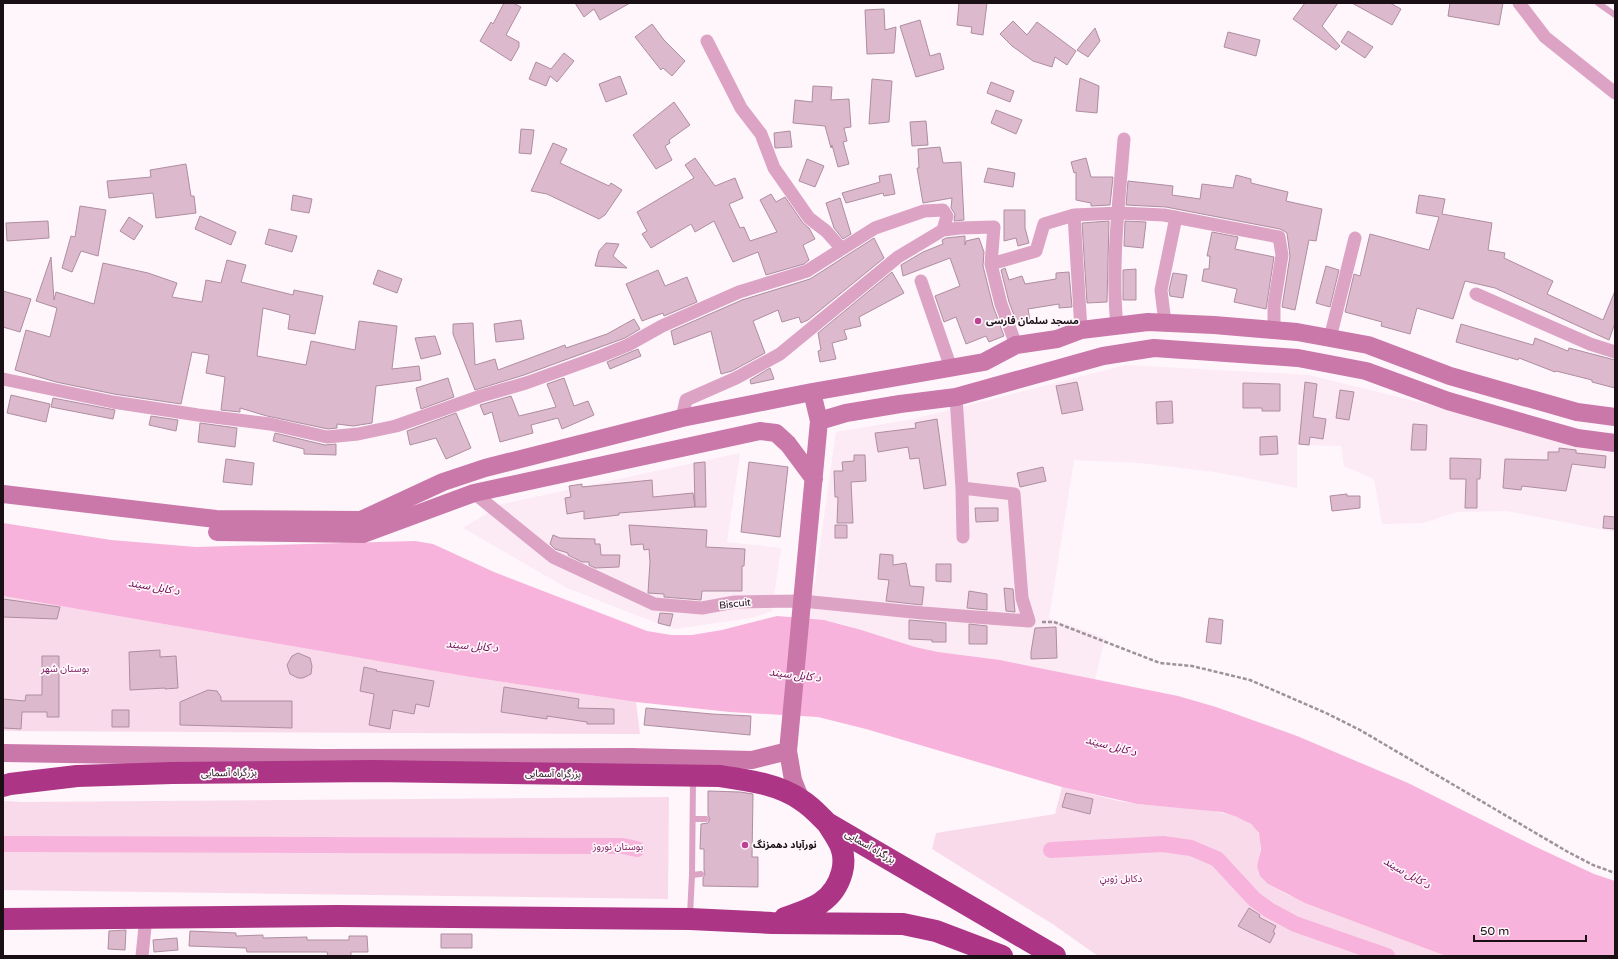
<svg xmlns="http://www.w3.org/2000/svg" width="1618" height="959" font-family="'Varela Round','Noto Sans Arabic',sans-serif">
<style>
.built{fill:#fceaf4}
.green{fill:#f9daeb}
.water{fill:#f7b3db}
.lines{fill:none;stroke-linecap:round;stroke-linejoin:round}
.canal{stroke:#f7b3db;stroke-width:16}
.building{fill:#dcb9cd;stroke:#af8da1}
.path{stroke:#9c9298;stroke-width:2.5;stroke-dasharray:4 2;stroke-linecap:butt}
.lane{stroke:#dca3c4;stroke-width:6}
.street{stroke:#dca3c4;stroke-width:13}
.secondary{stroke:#ca77aa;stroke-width:18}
.highway{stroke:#ac3586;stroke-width:22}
.poi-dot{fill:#bd4294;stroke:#fef6fb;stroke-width:1.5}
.labels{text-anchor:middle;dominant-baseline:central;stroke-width:3.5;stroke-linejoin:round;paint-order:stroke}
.poi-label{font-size:10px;font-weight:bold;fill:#1b0f16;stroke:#fef6fb;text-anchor:start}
.street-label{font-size:10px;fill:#1b0f16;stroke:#fef6fb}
.park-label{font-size:10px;fill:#78195b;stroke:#fef6fb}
.water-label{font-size:11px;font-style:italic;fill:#6c0850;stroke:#fef6fb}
</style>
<rect width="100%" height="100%" fill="#fef6fb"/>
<path class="built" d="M1126,365L1309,375L1512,425L1615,448V532L1507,511L1457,512L1423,523L1382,524L1374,479L1344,466L1341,446L1297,445V488L1215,472L1141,463L1074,460L1049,618L1105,638L1095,680L1000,660L938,652L915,647L842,624L824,620L804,618L815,581L836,432L914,419Z
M740,453L727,542L781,548L772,611L751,618L674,629L633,614L567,588L463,528L502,504Z"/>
<path class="green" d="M3,596L470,677L636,702L640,734L3,731Z
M1062,787C1086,792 1112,801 1137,804C1165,808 1236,806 1255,828C1264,838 1260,854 1257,866L1268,884L1288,895L1446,956H1098L1054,925L932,849L936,833L1055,814Z
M669,797L668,899L3,890V801H5L23,802Z"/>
<path class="water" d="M3,523L111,540L196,547L415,541L433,544L494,572L647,631L671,635H692L722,630L777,616L824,620L858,629L915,647L938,652L1000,660L1034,667L1178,696L1216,707L1297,736L1408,783L1534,846L1594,874L1615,881V956H1446L1305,903L1268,884L1260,876L1257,866L1261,849L1259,833L1251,824L1237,817L1222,812L1137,804L1062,787L866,729L818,717L730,712L636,702L470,677L3,596Z"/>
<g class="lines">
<path class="canal" d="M3,844L623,846L637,849
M1051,850L1163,844L1191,848L1217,859L1254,899L1269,910L1295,924L1387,956"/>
</g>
<path class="building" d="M504,3H513L521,7L506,35L519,42V47L511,61L480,41L491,22L493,24Z
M575,3H630L600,20L594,9L584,17Z
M959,3H987L983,35L971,33L972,27L957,25Z
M1305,3H1338L1322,26L1340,46L1336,50L1293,19Z
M1352,3H1390L1401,9L1392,25Z
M1450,3H1503L1499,25L1448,16Z
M884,9L885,30L896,27L894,53L867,54L865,10Z
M920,20L930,56L940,53L944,69L916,77L900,26Z
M1013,21L1027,35L1037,22L1076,51L1067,65L1055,57L1052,67L1033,61L1012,46L1000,34Z
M652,24L664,40L685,61L672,76L663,68L661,70L635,37Z
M1095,28L1100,41L1088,57L1077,50Z
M1348,31L1373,47L1365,58L1341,42Z
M1228,32L1260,40L1256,56L1224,47Z
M564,53L574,61L557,82L550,76L546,86L529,79L536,62L551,69Z
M620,76L627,94L606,102L599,84Z
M1080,78L1099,86L1097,113L1076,111Z
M872,79L892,81L889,122L869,124Z
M991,82L1014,91L1010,102L987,93Z
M813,86L832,87L831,100L849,99L851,127L844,128L847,141L843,142L849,164L838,167L832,145L831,148L825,126L793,123L795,100L812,102Z
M674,102L690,125L669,140L670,143L665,146L672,160L656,169L633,135Z
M996,110L1022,120L1016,134L991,123Z
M926,121L928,145L912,146L910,122Z
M521,129L534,130L531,154L519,153Z
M790,131L792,147L775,148L774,133Z
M553,143L567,149L560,163L609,186L611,183L622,190L605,215L599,219L547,194L531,191Z
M940,147L943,163L961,162L964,220L954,221L955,214L951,208L952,198L923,203L917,168H919L918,149Z
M695,158L715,186L735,178L743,198L729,204L740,228L744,227L750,241L777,232L760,200L771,194L776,202L785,197L803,223L809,228L815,239L803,245L809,260L804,264L766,275L758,252L733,262L714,221L695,232L691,224L651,248L642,234L647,231L637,212L694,178L685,165Z
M1086,158L1091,177H1113L1110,205L1091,206V203L1076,200V172L1074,173L1071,162Z
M807,159L824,166L815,187L799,181Z
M186,164L191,196H194L196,213L156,218L153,193L109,198L107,181L151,177L150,170Z
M988,168L1015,173L1013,187L984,182Z
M891,174L895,194L884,196L883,193L846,203L842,193L880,182L879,176Z
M1236,175L1251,179V183L1288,192L1286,201L1322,209L1316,241L1309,240L1295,310L1282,307L1290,256L1287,233L1284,231L1280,229L1166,207L1126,205L1128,181L1173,186L1172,195L1200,199L1202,184L1233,188Z
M293,195L312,199L309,213L291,210Z
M1419,195L1445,199L1442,214L1492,223L1488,250L1505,253L1504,258L1553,281L1547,294L1603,320L1615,291V323L1609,340L1495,288L1465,281L1453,319L1417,308L1410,334L1381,326L1382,322L1345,312L1354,274L1360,276L1370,234L1429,250L1439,217L1416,213Z
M840,198L851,234L843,239L834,228L826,203Z
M80,206L106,210L98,256L81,251L72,272L62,268L71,236L75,237Z
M1004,210H1025V228L1029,243L1018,246L1016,238L1004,241Z
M200,216L236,232L231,245L195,229Z
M129,217L143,226L134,240L120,231Z
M48,221L49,238L7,241L6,223Z
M1109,221L1107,302L1087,303L1082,223Z
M1125,221L1146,222L1143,248L1124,246Z
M269,229L297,236L292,252L265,244Z
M1212,232L1238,237L1235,249L1274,257L1266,309L1234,302L1237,289L1202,281L1204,269H1209L1210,256H1207Z
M965,236V245L966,241L979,238L984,252L983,266L993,306L1004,336L989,342L986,336L966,344L956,317L944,322L935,296L960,286L950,258L903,276L901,265L923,252L943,244L942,240L946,238Z
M874,238L884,258L808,320L801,323L799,317L782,322L778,310L753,321L765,353L732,371L721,374L711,331L674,345L671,331L742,300L810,279Z
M606,243L619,244L613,256L627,268L595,266L599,251Z
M51,257L54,300L56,292L94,304L103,263L148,273L177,283L172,297L202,302L206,280L221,283L227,260L246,265L241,282L293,295L294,290L323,296L315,334L288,329L290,315L263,308L257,356L306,365L311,341L355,350L359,321L397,326L392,369L419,366L421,380L376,386L372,423L353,426L337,424V428L328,429L267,416L240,408V412L221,410L225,377L206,373L209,355L192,352L181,404L114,394L56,382L15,370L26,330L50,337L57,308L36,301Z
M1326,266L1339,270L1330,307L1316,303Z
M1005,268L1009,280L1022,276L1025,284L1056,279V273L1069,272L1072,307L1059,308V304L1028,309L1030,320L1017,323L1009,302L1001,270Z
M1136,269V300H1123V270Z
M378,270L402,279L397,293L373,284Z
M658,270L665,286L687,277L697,302L664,316L663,313L642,321L626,284Z
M892,272L904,293L859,317L861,326L844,330L847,339L832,343L836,359L820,362L818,351L821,350L818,333Z
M1173,273L1187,275L1183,298L1170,296L1169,290Z
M3,291L31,299L20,332L3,327Z
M634,319L640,329L625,338L524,375L475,390L453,334V324L473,323L475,365L495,359L498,370L565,345L566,348L607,334Z
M521,320L524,339L496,342L494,324Z
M1461,324L1533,345L1535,338L1568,351L1569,348L1615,360V388L1592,382V380L1556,371L1555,372L1519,358L1518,360L1456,342Z
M435,336L441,354L421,359L415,338Z
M638,349L641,356L610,369L607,362Z
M770,368L774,379L751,384L750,380Z
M448,378L454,397L421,409L416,388Z
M564,378L574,406L588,401L594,415L562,429L558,418L531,425L533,433L500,442L492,412L484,415L480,405L511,396L519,416L556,407L547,384Z
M1077,382L1083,410L1062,414L1056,386Z
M1305,382L1317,384L1313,417L1326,419L1323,439L1310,437L1309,445L1299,444Z
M1243,383L1280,384V411H1262V408H1243Z
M1340,390L1354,392L1349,420L1336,418Z
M11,395L50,404L46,422L7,413Z
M53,398L115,410L113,419L51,407Z
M1172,401L1173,423L1157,424L1156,402Z
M456,413L471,448L446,459L436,438L410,445L407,431Z
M151,416L178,420L176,431L149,425Z
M937,419L946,485L924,489L919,458L910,459L908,447L878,452L875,433L916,428L915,423Z
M200,423L237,428L235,447L198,442Z
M1413,424L1427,425L1426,450H1411Z
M275,433L325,445L336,444V455L304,454V449L273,441Z
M1277,436L1278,454L1260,455V437Z
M1559,448L1576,450V453L1606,456L1605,468L1572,464L1566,491L1522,486L1521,490L1503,488L1505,459L1548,460V452H1559Z
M854,455H865L866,481L851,482L853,523H837L838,497H835L834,471H843L842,462L854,461Z
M1450,458L1481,459L1480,479H1477V508H1465L1466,479H1450Z
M226,459L254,463L252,485L223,482Z
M705,462L706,507H695L694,463Z
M749,462L788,467L780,537L741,532Z
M1043,467L1046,481L1020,487L1017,473Z
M652,480L653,497L693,493L695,507L619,513V515L584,519V511L567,514L565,498L571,497L569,486L582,484V487Z
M1347,494V496H1360V508L1332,511L1330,496Z
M975,508H998V521L976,522Z
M1604,516L1615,517V529L1603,528Z
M629,525L707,530L706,547L745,549L744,566H742V591H702L701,600L664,597V594L648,593L650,562L649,549L644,550L643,544L631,545Z
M835,525H847V538H835Z
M553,535L560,538L595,539V544H600L601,555H620L619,567L595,568L589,565V562H582L568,555V553L555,549L550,544Z
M880,554L893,555V565L906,563L910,586L924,587L922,605L886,601L889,580L878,579Z
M936,564H951V582L936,581Z
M1004,588L1013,589L1015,612L1006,611Z
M969,591L987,594V610L967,608Z
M3,599L60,607L57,619L3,617Z
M660,613L673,614L670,626L658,623Z
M1209,618L1223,620L1221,644L1206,642Z
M909,620L946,623V642H932V640L909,639Z
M969,624L987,626V644H969Z
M1056,627L1057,658L1031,659V652L1035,628Z
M160,650V657L176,656L178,688L165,689V688L130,690L129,652Z
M298,653L310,658L312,666L311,674L303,678H298L290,674L287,665L292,656Z
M42,656H59V717H47V712H22L21,729L3,728V699L25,701L26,695H42Z
M364,667L377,670L376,671L434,681L429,707L416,704L414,714L393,710L390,729L369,725L374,694L360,691Z
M504,687L579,699L578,708L614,709V724H587V722L547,716V719L501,712Z
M208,690L217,691L221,697V701H292V728L180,725V702Z
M646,708L712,714L751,716L750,735L644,725Z
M112,710H129V727H112Z
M708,791L740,792L753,794L752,857H758V887L703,886V878L705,874L704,870V849H700L701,824L708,823L710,819L708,815Z
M1066,793L1093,799L1090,814L1062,807Z
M1249,908L1260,915L1259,917L1276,926L1273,932L1275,933L1270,943L1238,926Z
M126,930L125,950L108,949L109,931Z
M190,931L236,933V936L263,935V938L307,937V940H349V936H367L368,952H351V956H328L327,952H247L246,948L189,946Z
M441,934H472V948H441Z
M177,938L178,950L154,952L153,940Z"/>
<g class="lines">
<path class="path" d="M1042,622H1054L1160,663L1192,666L1250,680L1326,713L1360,730L1568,852L1593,865L1615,873"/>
<path class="lane" d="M1598,3L1615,15
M693,819H706
M692,875L701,874
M690,915L692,875L693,780"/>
<path class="street" d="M1519,3L1545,37L1615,93
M707,41L741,108L761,134L774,168L809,218L826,231L842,249
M1074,215L1081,330
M943,230L960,228L994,227L991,264L1036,251L1044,224L1074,215L1119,213L1164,215L1279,237L1282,255L1274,305V330
M991,264L1001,304L1016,345
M921,281L951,368
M1476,294L1590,344L1615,352
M1165,323L1161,290L1176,217
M1117,327C1111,265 1119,201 1124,139
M1330,338L1355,238
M3,379L113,402L198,415L270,424L327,437L358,434L396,426L481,396L526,383L601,356L628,345L662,326L739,292L807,271L875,228L924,211L943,210L947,216L943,230L898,257L780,354L736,378L686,400L682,418
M956,397L962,488L963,537
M474,493L553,557L654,604L702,608L735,602L802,601L923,613L1029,621L1022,598L1014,494L962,488
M142,956L146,917"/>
<path class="secondary" d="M819,421L846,413L900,404L956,397L1103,356L1154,348L1298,358L1366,371L1448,401L1577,438L1615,443
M3,494L216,519L361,520L443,482L485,468L682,418L812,392L984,362L1016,345L1057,339L1081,330L1148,322L1214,325L1297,332L1368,345L1450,376L1577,412L1615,417
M217,532L363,534L474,493L760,431L776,433L788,444L814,479
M3,753L320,758L631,757L752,760L788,751
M801,800L793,780L788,751L819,421L812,392"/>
<path class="highway" d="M3,786L10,784L77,776L172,773L373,771L720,776C747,780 778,784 801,800C811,806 819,815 827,823L1055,956
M785,918C812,909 834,902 842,872C844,864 844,855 841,847C838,839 832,831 827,823
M3,919L337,916L690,919L772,923L903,924L936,931L1002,956"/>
</g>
<g class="poi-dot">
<circle cx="978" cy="321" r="4"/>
<circle cx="745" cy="845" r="4"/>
</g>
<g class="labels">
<g class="poi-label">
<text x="986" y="321">مسجد سلمان فارسی</text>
<text x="753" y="845">نورآباد دهمزنگ</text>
</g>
<g class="street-label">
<text transform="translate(735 604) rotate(-6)">Biscuit</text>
<text transform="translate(229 773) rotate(-1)">بزرگراه آسمایی</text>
<text transform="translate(553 774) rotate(1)">بزرگراه آسمایی</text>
<text transform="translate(870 847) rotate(30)">بزرگراه آسمایی</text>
</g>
<g class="park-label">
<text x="65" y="669">بوستان شهر</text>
<text x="618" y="847">بوستان نوروز</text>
<text x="1121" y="879">دکابل ژوبڼ</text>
</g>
<g class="water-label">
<text transform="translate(154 587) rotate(10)">د کابل سيند</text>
<text transform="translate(472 646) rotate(5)">د کابل سيند</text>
<text transform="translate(795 675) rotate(7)">د کابل سيند</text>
<text transform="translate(1111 746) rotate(15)">د کابل سيند</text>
<text transform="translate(1407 873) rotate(30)">د کابل سيند</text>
</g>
</g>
<rect width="1618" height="959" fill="none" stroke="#1b0f16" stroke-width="8"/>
<path d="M1474 935v6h112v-6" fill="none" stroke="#1b0f16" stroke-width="2"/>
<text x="1480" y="935" font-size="12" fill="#1b0f16" stroke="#fef6fb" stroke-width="3" paint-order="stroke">50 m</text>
</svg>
